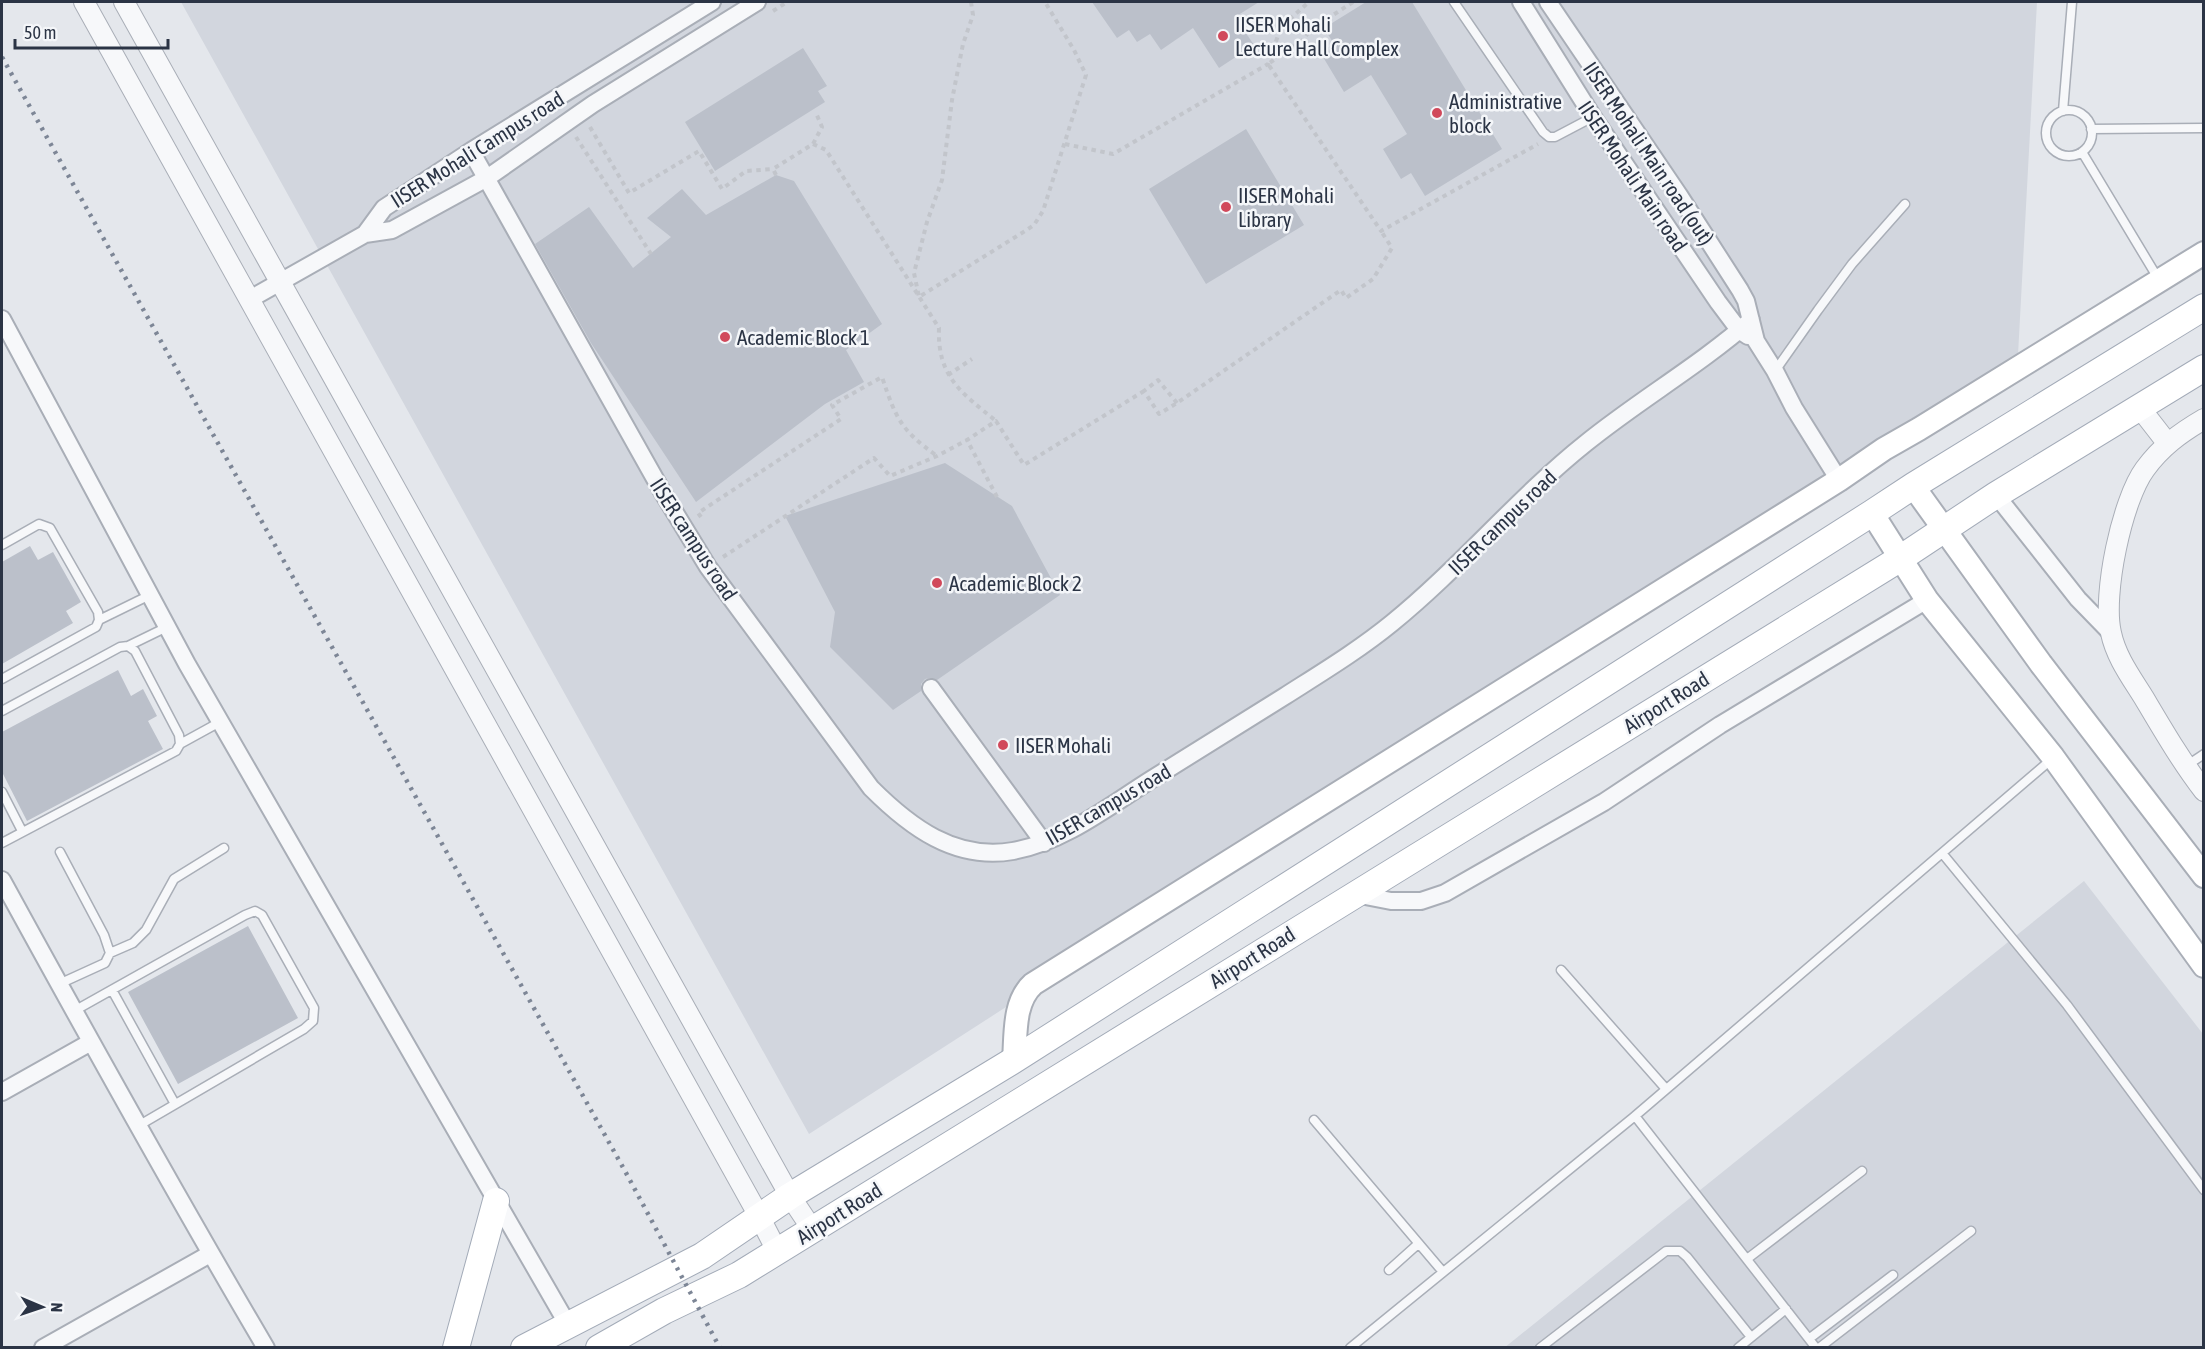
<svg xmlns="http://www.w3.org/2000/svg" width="2205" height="1349" font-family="'Asap Condensed',sans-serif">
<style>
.built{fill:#d2d6de}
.building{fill:#bbc0ca}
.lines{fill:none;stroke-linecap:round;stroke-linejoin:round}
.service-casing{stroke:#a9aeb7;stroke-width:11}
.minor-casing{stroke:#a9aeb7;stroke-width:20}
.tertiary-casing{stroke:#a9aeb7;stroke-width:22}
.secondary-casing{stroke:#a9aeb7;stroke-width:26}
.primary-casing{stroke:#a3abb8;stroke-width:28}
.path{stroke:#c2c5cb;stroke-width:4;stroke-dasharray:4.5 4.5;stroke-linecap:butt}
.service{stroke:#f7f8fa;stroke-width:8}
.minor{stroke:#f7f8fa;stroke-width:16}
.tertiary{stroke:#f7f8fa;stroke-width:20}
.secondary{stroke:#fff;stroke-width:22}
.primary{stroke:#fff;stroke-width:26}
.rail{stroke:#7d8696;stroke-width:4.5;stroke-dasharray:3 6;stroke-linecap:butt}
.poi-dot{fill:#d1495b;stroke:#f4f6f9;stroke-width:2}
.labels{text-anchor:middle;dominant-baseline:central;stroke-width:5;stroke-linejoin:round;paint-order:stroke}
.poi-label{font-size:21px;fill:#2b3445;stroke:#f4f6f9;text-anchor:start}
.street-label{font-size:21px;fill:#2b3445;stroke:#f4f6f9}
</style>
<rect width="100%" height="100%" fill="#e4e7ec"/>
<path class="built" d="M181,2H2037L2018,355L809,1134Z
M2084,881L2203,1034V1347L1504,1348Z"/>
<path class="building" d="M1092,2H1259L1235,17L1254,45L1219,68L1193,28L1161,50L1150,34L1137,42L1129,30L1117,38Z
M1366,2H1412L1502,149L1425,196L1411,173L1401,179L1383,149L1407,134L1371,75L1344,92L1320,52L1334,44L1324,28Z
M803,48L827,86L818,91L825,102L715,171L685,122Z
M1246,129L1304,225L1206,284L1149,189Z
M776,175L794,181L882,324L846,350L864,382L825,404L696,502L591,343L535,244L589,207L633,268L671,237L647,218L682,189L706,215Z
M945,463L1012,506L1060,595L937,680L930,678L925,679L921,684V691L893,710L830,647L835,612L785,516Z
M30,546L38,560L53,552L81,602L66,611L73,623L2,664V562Z
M118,670L131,696L143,689L157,716L148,721L163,749L27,821L2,772V732Z
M248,926L298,1018L178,1084L128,992Z"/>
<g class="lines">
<g class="service-casing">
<path id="service" d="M1454,2L1543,132L1549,137H1555L1593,117
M2046 133a23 23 0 1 1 46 0a23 23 0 1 1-46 0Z
M2063,111L2072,2
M2091,129L2204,128
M2082,152L2159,280
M1775,371L1818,310L1852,264L1905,204
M2,545L39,524L50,528L98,612L99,620L96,627L2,679
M99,620L150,595
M128,646L167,627
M2,711L120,647L128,646L135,651L179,735L180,744L176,751L2,843
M180,744L220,722
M2186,766L2204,754
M2,792L22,831
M1942,853L2067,1005L2204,1190
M110,953L133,943L146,930L174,879L224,848
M1561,970L1666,1089
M59,984L105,963L110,953L104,935L60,852
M112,990L175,1104
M74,1011L245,915L255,911L262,915L314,1008L313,1021L304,1029L138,1126
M1635,1116L1816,1348
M1314,1120L1443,1272
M1747,1259L1862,1171
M1389,1270L1418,1244
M1810,1338L1893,1275
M1350,1348L1635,1116L2053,758
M1540,1348L1666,1251H1680L1687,1257L1751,1337
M1738,1348L1786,1309
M1819,1348L1971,1231"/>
</g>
<g class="minor-casing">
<path id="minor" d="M1521,2L1593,117L1718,302L1739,330L1748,336
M1548,2L1679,195L1740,290L1746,301L1756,341L1775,371L1794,408L1839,480
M471,151L663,493L708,567L871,788C910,827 955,861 1013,851C1064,842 1109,806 1152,779C1196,752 1240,724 1285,696C1321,673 1359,650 1392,623C1461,567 1517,498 1586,443C1639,400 1700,365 1751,320
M365,234L392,230L487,178L593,104L757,2
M250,299L365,234L384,208L471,151L712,2
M2,319L187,664L568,1325
M1996,495L2078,599L2111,633
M931,688L1044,843
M2,880C88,1037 175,1194 266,1348
M1355,894L1391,901H1421L1445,893L1604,802L1720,725L1927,600
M2,1092L91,1042
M43,1348L210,1254"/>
</g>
<g class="tertiary-casing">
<path id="tertiary" d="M84,2L760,1218L777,1251
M124,2L790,1196L812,1229
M2140,408L2168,444
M2204,419C2180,433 2161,447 2145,469C2122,500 2102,595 2111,633C2116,657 2131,677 2144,698C2163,730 2181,761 2204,791"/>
</g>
<g class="secondary-casing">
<path id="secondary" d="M1913,486L2041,664L2204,876
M1872,513L1927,600L2053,757L2204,966
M1014,1060C1016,1035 1013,1002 1033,984L1839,480L1884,449L1919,429L2204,253"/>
</g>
<g class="primary-casing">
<path id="primary" d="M456,1348L496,1201
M524,1348L702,1256L790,1196L1014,1060L1872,513L1913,486L2204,307
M599,1348L664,1311L739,1275L1901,558L1996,495L2204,368"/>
</g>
<path class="path" d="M971,2L973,15L963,44L952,100L942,180L927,222L914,273L919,297L1025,231L1034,225L1043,211L1086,75L1074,50L1045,2
M1353,2L1310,30L1303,40L1268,64L1381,231L1538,144
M773,11L787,2
M590,127L629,193L699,151L722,189L746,171L773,169
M576,137L651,254
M813,144L826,150L939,328C937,377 962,393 996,421
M1065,144L1113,154L1268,64L1281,27L1309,2
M776,175L773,169L813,144L822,127L816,113
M948,375L972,359
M1177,403L1158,380L1144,391L1159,414L1177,403L1341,290L1346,298L1373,279L1392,248L1381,231
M997,497L967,440L996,421L1024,465L1144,391
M701,517L698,513L841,419L832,405L882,377C896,419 901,430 937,456
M723,557L874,458L890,476L937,456L967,440"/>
<use href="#service" class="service"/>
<use href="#minor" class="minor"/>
<use href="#tertiary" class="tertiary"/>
<use href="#secondary" class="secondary"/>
<use href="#primary" class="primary"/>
<path class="rail" d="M2,57L625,1171L720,1348"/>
</g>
<g class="poi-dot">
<circle cx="1223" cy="36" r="6"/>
<circle cx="1437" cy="113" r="6"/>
<circle cx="1226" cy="207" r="6"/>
<circle cx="725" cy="337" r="6"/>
<circle cx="937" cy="583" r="6"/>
<circle cx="1003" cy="745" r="6"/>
</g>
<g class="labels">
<g class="poi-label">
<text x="1235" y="24">IISER Mohali<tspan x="1235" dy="24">Lecture Hall Complex</tspan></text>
<text x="1449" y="101">Administrative<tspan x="1449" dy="24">block</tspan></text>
<text x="1238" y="195">IISER Mohali<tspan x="1238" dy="24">Library</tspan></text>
<text x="737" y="337">Academic Block 1</text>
<text x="949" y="583">Academic Block 2</text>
<text x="1015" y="745">IISER Mohali</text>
</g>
<g class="street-label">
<text transform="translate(477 149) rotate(-32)">IISER Mohali Campus road</text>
<text transform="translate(1649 153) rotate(56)">IISER Mohali Main road (out)</text>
<text transform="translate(1633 176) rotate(56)">IISER Mohali Main road</text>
<text transform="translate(1502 522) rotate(-44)">IISER campus road</text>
<text transform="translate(694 539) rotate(57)">IISER campus road</text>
<text transform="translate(1666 702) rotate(-32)">Airport Road</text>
<text transform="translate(1108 804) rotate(-30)">IISER campus road</text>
<text transform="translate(1252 957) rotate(-32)">Airport Road</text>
<text transform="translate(839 1213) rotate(-32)">Airport Road</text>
</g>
</g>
<rect width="2205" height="1349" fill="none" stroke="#2b3445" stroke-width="6"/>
<g transform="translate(42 1307) rotate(92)" stroke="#f4f6f9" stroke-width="4.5" paint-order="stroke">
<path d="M0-4.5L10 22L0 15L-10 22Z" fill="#2b3445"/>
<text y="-9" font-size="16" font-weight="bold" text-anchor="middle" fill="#2b3445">N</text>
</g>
<path d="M15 39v9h153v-9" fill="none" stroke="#2b3445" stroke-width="3"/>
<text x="24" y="39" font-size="18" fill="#2b3445" stroke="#f4f6f9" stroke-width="4.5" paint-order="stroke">50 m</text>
</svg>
